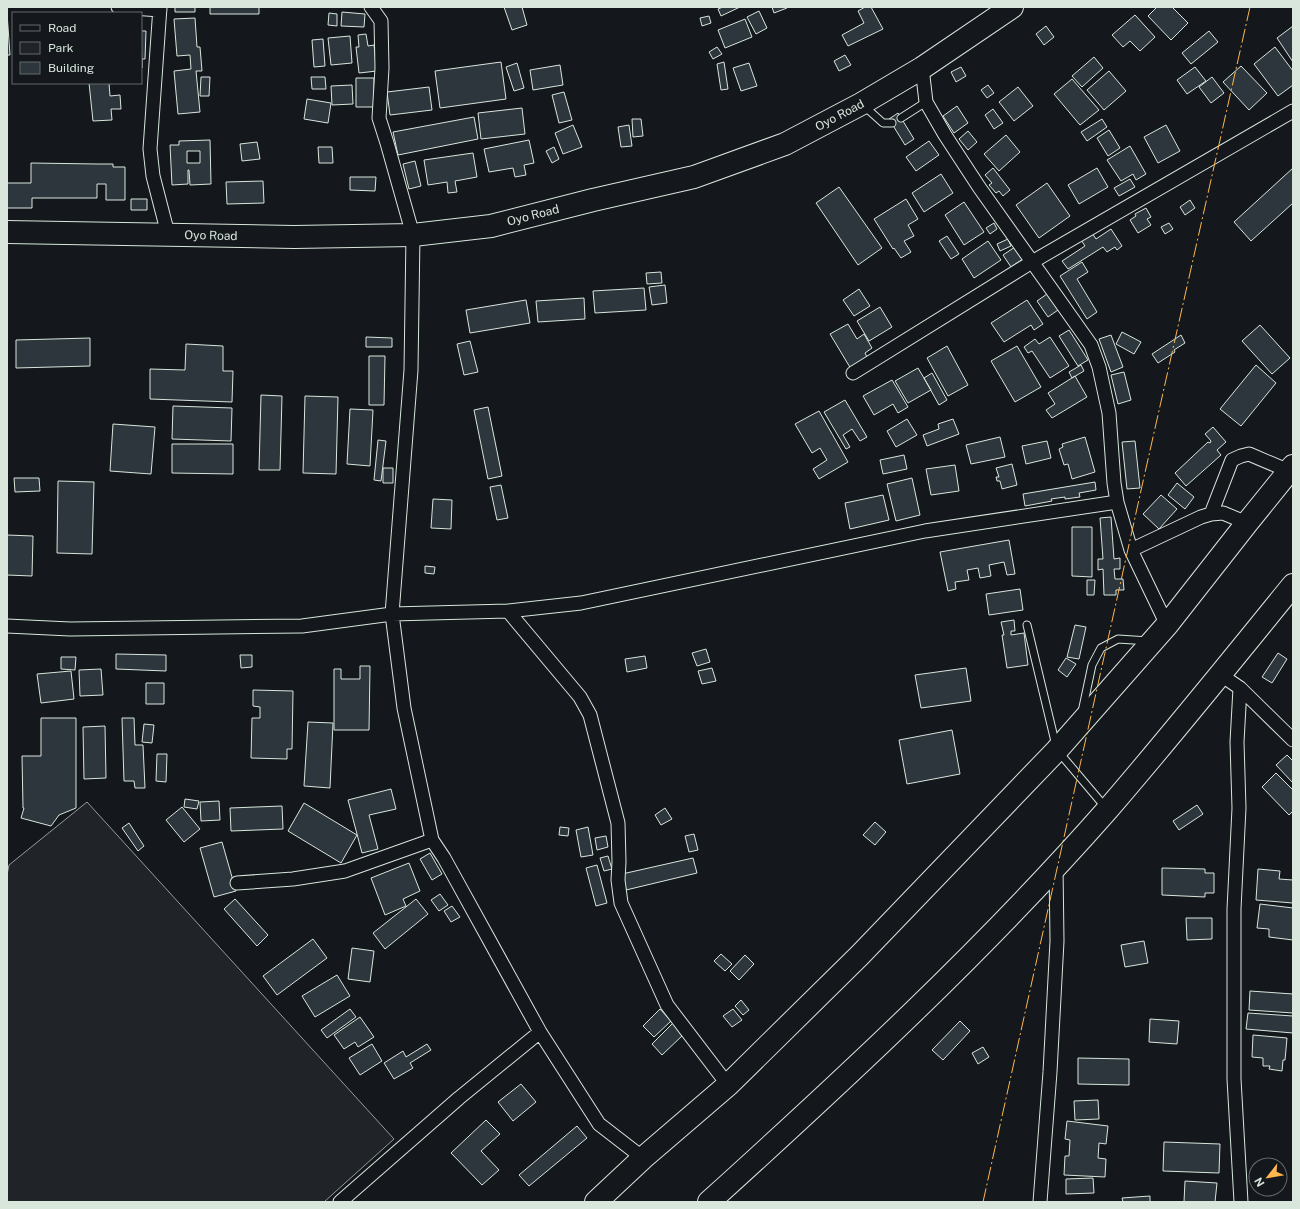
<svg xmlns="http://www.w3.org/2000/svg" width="1300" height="1209" font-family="'Public Sans',sans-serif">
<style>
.green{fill:#202428;stroke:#939e99}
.building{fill:#2c363c;stroke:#d8e6dc;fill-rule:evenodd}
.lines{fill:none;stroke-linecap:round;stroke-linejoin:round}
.service-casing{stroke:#d8e6dc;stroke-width:9}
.minor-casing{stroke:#d8e6dc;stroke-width:15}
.trunk-casing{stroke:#d8e6dc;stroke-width:24}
.motorway-casing{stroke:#d8e6dc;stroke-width:24}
.service{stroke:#14181c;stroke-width:7}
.minor{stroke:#14181c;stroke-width:13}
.trunk{stroke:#14181c;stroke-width:22}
.motorway{stroke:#14181c;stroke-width:22}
.power{stroke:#ffb74d;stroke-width:1;stroke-dasharray:14 3 2 3;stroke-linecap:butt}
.labels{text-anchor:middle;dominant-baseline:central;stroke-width:3;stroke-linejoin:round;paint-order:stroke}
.street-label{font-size:12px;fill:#d8e6dc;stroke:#14181c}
</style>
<rect width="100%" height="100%" fill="#14181c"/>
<path class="green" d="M87,802L394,1139L324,1202H7V875L9,865Z"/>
<path class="building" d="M175,7H195V12H175Z
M210,7H259V14H210Z
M504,7H522L527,25L512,30Z
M723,7H740L721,16L718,9Z
M772,7H787V8L774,13Z
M865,7H871L883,29L848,46L842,35L864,23L858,11Z
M1157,7H1172L1188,23L1171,40L1148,16Z
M759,11L767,28L756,34L747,17Z
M342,12L365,14L364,27L341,26Z
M7,13L10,55H7Z
M329,13L337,14V26L328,25Z
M1135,15L1155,37L1140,51L1130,41L1123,47L1112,35Z
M709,16L711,23L702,26L700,18Z
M195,18L197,47H200L202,71H196L200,112L178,114L174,71L191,69L190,55L177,56L174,19Z
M745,19L752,37L725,48L718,30Z
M1046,26L1054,37L1044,45L1036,34Z
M1293,26V62L1277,38Z
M141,31H146L145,59H142V68Z
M1209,31L1218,42L1191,64L1182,53Z
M366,34L368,46L374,45L377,71L359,73L356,47H359L358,35Z
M350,36L352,63L331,65L328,38Z
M323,39L325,66L314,67L312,40Z
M717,47L722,54L713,59L709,52Z
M1275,47L1293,71V85L1278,96L1254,64Z
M845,55L851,65L839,71L834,61Z
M1094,57L1103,68L1082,87L1072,76Z
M501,62L506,99L440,108L435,71Z
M724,62L728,89L721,90L717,64Z
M517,63L524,88L514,91L506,67Z
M749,63L757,86L741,91L733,68Z
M560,65L563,85L533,90L530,70Z
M1241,66L1267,93L1249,110L1223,82Z
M961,67L966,76L956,82L951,72Z
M1195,67L1206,81L1187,94L1177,80Z
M1109,71L1126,91L1104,110L1087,90Z
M201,77H210L209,96H200Z
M311,77H325L326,89H312Z
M1212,77L1224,93L1211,103L1199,87Z
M356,78H374V107H356Z
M1072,79L1099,110L1080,125L1054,94Z
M89,83H109L110,96L120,95L121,109H111L112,120L93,121Z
M352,85L353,104L332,105L331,86Z
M988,85L994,93L987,98L981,90Z
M429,87L432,110L390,115L387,92Z
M1018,87L1033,106L1014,121L999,102Z
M564,92L572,120L559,123L552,95Z
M307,99L331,103L328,123L304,119Z
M957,106L968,123L954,133L943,116Z
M522,108L525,134L481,139L478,113Z
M993,109L1003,123L994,129L985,115Z
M898,113L914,139L905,145L889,119Z
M474,117L478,139L398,155L393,132Z
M632,119H641L643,136L633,137Z
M1102,119L1107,127L1087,141L1081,132Z
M573,125L582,147L563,154L555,133Z
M629,125L632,146L621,147L618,127Z
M1166,125L1180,151L1158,163L1144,137Z
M1109,130L1120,148L1108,156L1097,138Z
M968,131L977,142L968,150L959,139Z
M1006,135L1020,152L999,171L984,154Z
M210,140L211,184L190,185L189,170H188V184L172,185L170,145H179V141ZM187,151H200V163H187Z
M529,140L534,163L524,165L526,175L515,177L513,168L489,172L484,149Z
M929,141L939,155L916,171L906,157Z
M257,142L260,159L242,161L240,144Z
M1130,146L1146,174L1136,180L1133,174L1121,181L1107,160Z
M318,147H332L333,163H319Z
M554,147L559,159L552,163L546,151Z
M473,153L477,177L455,181L457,192L448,193L447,182L428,185L424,160Z
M415,161L421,186L409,189L403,164Z
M31,163L97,164H113V167H125V200H106V184H97V198H32V208H7V183H31Z
M993,168L1010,190L1003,196L999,191L996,193L989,185L992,183L985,175Z
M1097,168L1108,187L1079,204L1068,185Z
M1293,168V203L1251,241L1234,222Z
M941,174L953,193L924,212L912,193Z
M350,177H376L375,191L350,190Z
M1130,179L1135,187L1119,196L1114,188Z
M263,181L264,203L227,204L226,182Z
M1047,183L1070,216L1039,238L1016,205Z
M839,187L882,248L858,265L816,203Z
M131,199H147V210H131Z
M906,199L918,219L908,225L914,236L904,241L911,252L901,258L894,248L893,249L874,219Z
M1190,200L1195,208L1185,215L1180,207Z
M964,202L984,232L964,245L945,215Z
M1146,208L1151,217L1147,219L1151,225L1138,233L1130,220L1136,216L1135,214Z
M994,223L997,229L990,234L986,228Z
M1169,223L1173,229L1165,234L1161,227Z
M1111,229L1122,246L1117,250L1115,247L1107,252L1103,247L1068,269L1062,261L1085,246L1081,240L1092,233L1096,239Z
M947,236L959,254L951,259L939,241Z
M1008,239L1011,246L1000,251L997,244Z
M988,241L1001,260L974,278L962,259Z
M1015,247L1023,259L1011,267L1003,255Z
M1082,262L1088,272L1077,279L1097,312L1087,319L1060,276Z
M661,272L662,283L647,284L646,273Z
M665,285L667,303L652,305L649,287Z
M644,288L646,310L595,313L593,291Z
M859,289L870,306L854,316L843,300Z
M1047,294L1058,310L1048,317L1037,301Z
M584,298L585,319L538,322L536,301Z
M526,300L530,323L470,333L466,310Z
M1027,300L1043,324L1034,330L1031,325L1004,342L991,323Z
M880,307L892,327L869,341L857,321Z
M848,324L857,339L864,334L872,348L865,353L868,359L851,369L830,334Z
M1260,325L1290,358L1272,374L1242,341Z
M1069,330L1088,360L1078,366L1059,336Z
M1122,332L1141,342L1134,354L1116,344Z
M1111,335L1123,367L1111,372L1099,339Z
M1181,335L1185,343L1174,350L1175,352L1158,363L1152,354Z
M366,337L392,338V347H366Z
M1050,337L1069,366L1050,378L1032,351L1028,353L1024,347L1035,339L1039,344Z
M90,338V366L16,368V340Z
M470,341L478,372L464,375L457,344Z
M186,344L223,346V371H233L232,402L150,399V369L185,370Z
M947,346L968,385L948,396L927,358Z
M1017,346L1041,387L1015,402L991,361Z
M369,356H385L384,405H369Z
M1081,365L1084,371L1072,378L1069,372Z
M1256,365L1276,383L1241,426L1220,409Z
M918,368L931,390L908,403L895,381Z
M1124,372L1131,400L1118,404L1111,375Z
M932,373L947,400L939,405L924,378Z
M1075,376L1087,397L1052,418L1046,410L1055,404L1048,393Z
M892,380L908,407L898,413L893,404L874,415L863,396Z
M261,395L282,396L280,470H259Z
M305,396L338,397L336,474L303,473Z
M845,400L867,437L860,441L852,429L843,435L850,447L846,449L824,412Z
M173,406L232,408L231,441L172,439Z
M488,407L502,476L488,479L474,410Z
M350,409L373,410L370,466L347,464Z
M819,411L848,462L819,479L813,469L827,460L820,448L812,453L795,424Z
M907,419L917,435L896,447L887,431Z
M953,419L959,434L927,446L923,435L939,429L938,424Z
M113,424L155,427L151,474L110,471Z
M1213,427L1226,442L1217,450L1221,455L1186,486L1175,473L1208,442L1210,443L1211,441L1205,434Z
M1000,437L1005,457L971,464L966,445Z
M1085,437L1095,472L1072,479L1068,464L1064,465L1059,449L1063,447L1062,444Z
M378,440L386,441L381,481L374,480Z
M1047,441L1051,458L1026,464L1022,446Z
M1135,441L1140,488L1127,489L1122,442Z
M172,444H233V474L172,473Z
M904,455L907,469L883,474L880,460Z
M1012,464L1017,485L1002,489L1000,481H997L996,477H999L996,468Z
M955,465L959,491L931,495L926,469Z
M383,468H393V483H383Z
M14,478H39L40,491L15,492Z
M912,478L920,515L896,521L887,484Z
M58,481L94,482L92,554L57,553Z
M1095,482L1096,490L1079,493L1080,497L1065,499V497L1051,499L1052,501L1025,506L1023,494Z
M1177,483L1194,497L1185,509L1168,495Z
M501,485L508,518L497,520L490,487Z
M883,495L889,520L850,529L845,503Z
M1161,495L1177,509L1159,529L1143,514Z
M433,499L452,500L451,529L431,528Z
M1111,517L1114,559L1120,558V569H1114L1115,579H1123L1124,590H1116V595H1104L1103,569L1098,570V559H1103L1100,518Z
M1072,527H1092V577L1072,576Z
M7,535L33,536L32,576L7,575Z
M1009,540L1015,574L1007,575L1004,562L989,565L991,576L980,578L978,568L967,570L969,580L955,582L956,589L948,591L940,552Z
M425,566L435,567L434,574L425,573Z
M1087,580H1095L1094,595H1087Z
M1020,589L1023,610L989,615L986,594Z
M1014,620L1015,631H1011V635L1024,633L1028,665L1007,668L1002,635H1004L1001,622Z
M1075,625L1086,627L1079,659L1067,657Z
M706,649L710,662L697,666L692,653Z
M1278,653L1287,659L1272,683L1262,677Z
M116,654L166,655V671L116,669Z
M240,655H252V667L241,668Z
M645,656L647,668L627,672L625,659Z
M61,657H76L75,670L61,669Z
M1066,658L1076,664L1067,677L1058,670Z
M360,666H370L369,730H334V669H341V679H360Z
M712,668L716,681L702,684L698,671Z
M966,668L971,701L921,708L915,675Z
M101,669L103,695L80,696L79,670Z
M71,671L74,699L41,703L37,674Z
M146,683H164V704H146Z
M253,690L293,691L292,749H287V759L251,758L252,718H260V707L253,706Z
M41,718H76V808L59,815L51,826L21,818L24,808H23L22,756H41Z
M122,718H134L135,745H143L145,788H135L134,781H124Z
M308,722L333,723L330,788L304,786Z
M144,724L154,725L152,743L142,742Z
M105,726L106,778L84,779L83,727Z
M952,730L960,774L907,784L899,740Z
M157,754H167L166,782L156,781Z
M1287,755L1293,761V783L1276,765Z
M1276,773L1293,790V811L1289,815L1262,787Z
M391,789L396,809L369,815L378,849L362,853L348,800Z
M185,799L199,801L197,809L184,807Z
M219,801L220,820L201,821L200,802Z
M304,803L357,835L341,863L288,831Z
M1197,805L1203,814L1179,830L1173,821Z
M282,806L283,829L231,831L230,808Z
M182,807L200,829L184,842L166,820Z
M665,808L672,819L661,825L655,815Z
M875,822L886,832L875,845L863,835Z
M129,823L144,846L138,851L122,828Z
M560,827L569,828L568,836L559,835Z
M588,827L593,855L581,857L576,830Z
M694,834L698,850L689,852L685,836Z
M606,836L608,847L597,850L595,838Z
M222,842L236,891L214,897L200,848Z
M430,853L442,874L432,880L420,859Z
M608,856L612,869L604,871L600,858Z
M693,858L697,873L626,890L622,874Z
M409,863L420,891L403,899L406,906L385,915L371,878Z
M597,865L607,903L596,906L586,868Z
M1162,868L1205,869V873H1214V893H1205V897L1162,895Z
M1258,869L1280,871L1279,879L1293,880V903L1256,900Z
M440,894L448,905L439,911L431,900Z
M235,899L268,935L257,946L224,909Z
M416,899L428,914L385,949L373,933Z
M1260,904L1293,908V940L1269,937V929L1257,928Z
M452,906L460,917L451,922L444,911Z
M1186,918H1212V939L1187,940Z
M313,939L327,958L277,995L263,976Z
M1144,941L1148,963L1125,967L1121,945Z
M352,948L374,951L370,982L348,979Z
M721,954L732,964L725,971L714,961Z
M745,955L754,964L739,980L730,971Z
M337,975L350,996L315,1017L302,996Z
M1250,991L1293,994V1013L1249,1010Z
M741,1000L749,1010L743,1015L735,1006Z
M350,1009L356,1017L327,1038L321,1030Z
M660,1009L671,1021L654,1037L643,1026Z
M733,1009L742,1020L732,1027L723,1016Z
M1248,1013L1293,1016V1033L1246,1029Z
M360,1017L374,1037L358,1047L355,1042L344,1049L334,1035Z
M1150,1019L1179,1021L1177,1044L1149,1042Z
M960,1021L970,1031L943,1060L932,1050Z
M673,1023L684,1034L662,1055L652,1044Z
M1253,1035L1287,1038L1285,1060H1283L1282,1071L1269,1069L1270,1066H1263V1058L1252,1057Z
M372,1044L382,1061L360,1075L349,1058Z
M427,1044L431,1050L410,1063L413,1068L394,1079L384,1063L403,1051L406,1057Z
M983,1047L989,1057L978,1064L972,1053Z
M1078,1058L1129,1059V1085L1078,1084Z
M521,1084L536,1102L513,1121L498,1102Z
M1098,1100L1099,1119L1075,1120L1074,1101Z
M486,1120L500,1134L481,1151L499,1170L482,1185L451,1153Z
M1067,1121L1108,1126L1106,1144L1099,1143L1098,1158L1106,1159L1105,1177L1064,1175L1065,1156H1069L1070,1140L1065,1139Z
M577,1126L587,1138L529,1186L519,1175Z
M1164,1142L1220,1144L1219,1173L1163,1171Z
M1093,1178L1094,1193L1066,1194V1179Z
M1185,1181L1217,1183L1215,1202H1184Z
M1150,1196V1202H1123L1122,1198Z"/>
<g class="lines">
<g class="service-casing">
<path id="service" d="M863,105L883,123H892
M901,118L926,102
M1027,625L1057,750L1106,808
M1082,712L1092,665L1101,648L1118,639L1149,641"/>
</g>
<g class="minor-casing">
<path id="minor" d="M118,7L160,10
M160,7L150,149L153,176L168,234
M371,7L381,21L382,68L379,118L387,143L413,235L411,370L392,614L404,708L432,840L444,858L540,1032L599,1124L643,1158
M922,68L926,102L945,135L979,187L1091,345L1099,367L1109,413L1114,483L1117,502L1131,550L1167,625
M853,373L1032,262L1293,111
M1211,514L1232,460L1241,456L1249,454L1289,471
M1131,550L1201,517L1211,514L1223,513L1247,523
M508,611L580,697L590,715L618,823L619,862L618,880L621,903L667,1005L728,1085
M7,626L70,629L302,626L392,614L508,611L581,603L925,531L1117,502
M1221,675L1240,688L1293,740
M1240,688L1237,742L1239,808L1234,909V1079L1241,1202
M237,883L293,879L345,871L432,840
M340,1202L459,1098L540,1032
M1040,1202L1050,1072L1057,941L1056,866"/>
</g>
<g class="trunk-casing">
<g id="trunk">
<path id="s1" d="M7,232L294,237L413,235L491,226L593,200L694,177L785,144L861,104L922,68L1012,7"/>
</g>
</g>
<g class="motorway-casing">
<path id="motorway" d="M596,1202L643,1158L728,1085L860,955L1057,750L1167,625L1247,523L1293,466
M709,1202C847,1077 985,949 1108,809C1171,736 1232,660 1293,585"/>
</g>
<use href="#service" class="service"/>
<use href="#minor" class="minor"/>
<use href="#trunk" class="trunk"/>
<use href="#motorway" class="motorway"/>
<path class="power" d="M983,1202L1142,486L1250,7"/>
</g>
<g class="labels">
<g class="street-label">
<text stroke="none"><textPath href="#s1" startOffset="852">Oyo Road</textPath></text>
<text stroke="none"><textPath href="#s1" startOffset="528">Oyo Road</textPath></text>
<text stroke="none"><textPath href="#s1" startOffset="204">Oyo Road</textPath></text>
</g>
</g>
<rect width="1300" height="1209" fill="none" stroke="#d8e6dc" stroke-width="16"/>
<rect x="12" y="12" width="130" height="72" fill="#14181c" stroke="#626a69"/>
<rect x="20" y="25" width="20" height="6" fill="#14181c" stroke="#626a69"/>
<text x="48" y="32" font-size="12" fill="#d8e6dc">Road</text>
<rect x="20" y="42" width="20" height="12" fill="#202428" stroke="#626a69"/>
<text x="48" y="52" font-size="12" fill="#d8e6dc">Park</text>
<rect x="20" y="62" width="20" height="12" fill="#2c363c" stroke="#626a69"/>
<text x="48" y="72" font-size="12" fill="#d8e6dc">Building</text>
<g transform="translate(1268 1177) rotate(239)"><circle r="19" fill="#14181c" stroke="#626a69"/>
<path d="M0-3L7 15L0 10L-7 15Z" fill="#ffb74d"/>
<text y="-6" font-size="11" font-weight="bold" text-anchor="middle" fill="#d8e6dc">N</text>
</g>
</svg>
